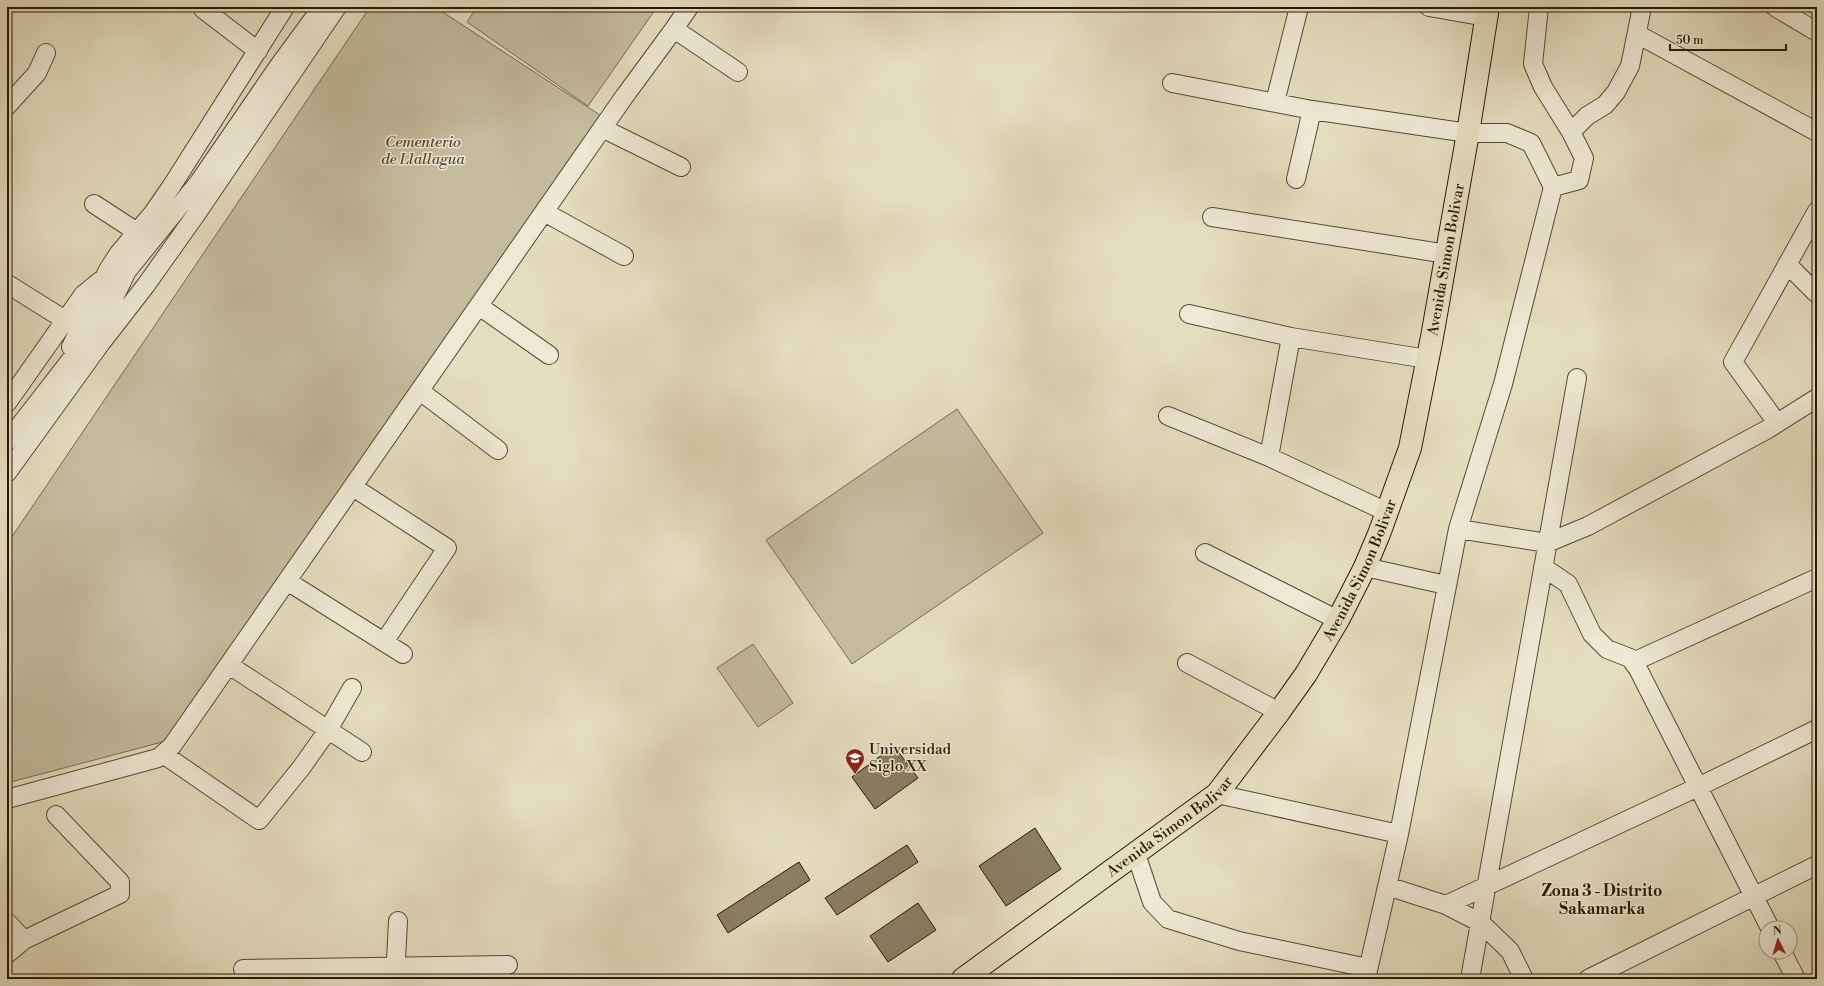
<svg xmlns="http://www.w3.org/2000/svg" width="1824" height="986" font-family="'Libre Bodoni',serif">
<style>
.green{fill:#c5bc9f;stroke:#776a50}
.building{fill:#8b7e64;stroke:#291802}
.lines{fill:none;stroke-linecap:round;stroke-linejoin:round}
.minor-casing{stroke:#584931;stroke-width:20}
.major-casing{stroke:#291802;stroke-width:24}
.minor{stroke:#eee9d5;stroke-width:18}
.major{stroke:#e5ddbf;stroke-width:22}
.labels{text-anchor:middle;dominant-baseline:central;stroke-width:3;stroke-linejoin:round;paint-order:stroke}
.park-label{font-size:15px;font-style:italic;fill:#584931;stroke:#eee9d5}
.street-label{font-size:15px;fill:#291802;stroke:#eee9d5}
.poi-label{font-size:15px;fill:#291802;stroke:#eee9d5;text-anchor:start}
.neighbourhood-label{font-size:16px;font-weight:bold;fill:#291802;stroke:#eee9d5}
</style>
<rect width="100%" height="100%" fill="#e5ddbf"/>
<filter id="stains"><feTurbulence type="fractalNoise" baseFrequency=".005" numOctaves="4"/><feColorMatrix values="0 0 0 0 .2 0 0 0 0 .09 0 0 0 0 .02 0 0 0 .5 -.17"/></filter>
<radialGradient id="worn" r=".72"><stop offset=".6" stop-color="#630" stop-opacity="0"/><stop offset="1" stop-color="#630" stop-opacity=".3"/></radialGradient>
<path class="green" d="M370,7H435L600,115L166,741L7,783V544Z
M477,7H657L588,106L467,22Z
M957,409L1043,533L852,664L766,540Z
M753,644L793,703L758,727L717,668Z"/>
<path class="building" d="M894,746L918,778L875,809L852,777Z
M1035,828L1061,869L1006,906L979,866Z
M907,845L918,862L837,915L825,898Z
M799,862L810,880L728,933L717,915Z
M918,903L936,930L888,962L870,936Z"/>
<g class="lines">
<g class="minor-casing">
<path id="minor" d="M1429,7L1486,17
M1539,7L1533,64L1543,87L1571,132L1584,158L1579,180L1553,187
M1775,7L1817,32
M203,9L258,51
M674,29L738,72
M1637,34L1817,132
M1172,83L1312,110L1468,133H1507L1531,143L1553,187L1503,384L1458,529L1399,834L1366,979
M1275,102L1299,7
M7,106L37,73L46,53
M602,128L681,167
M1571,132L1587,116L1605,105L1616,92L1630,66L1642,7
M1296,179L1312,110
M94,204L137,232
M544,212L624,256
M1212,217L1447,254
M1787,264L1817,294
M9,285L65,320
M479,306L549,355
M1189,314L1291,337L1427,359
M71,347L108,270L119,253L153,213L171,187L285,7
M420,391L498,450
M7,403L83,295L100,281
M1168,416L1269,457L1387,512
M1777,423L1733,362L1817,211
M7,442L90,335L111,304L127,271L199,182L278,67L322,7
M1269,457L1291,337
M7,473L101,343L146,285L195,216L337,7
M353,487L447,548L384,642
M1458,529L1547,543L1588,526L1768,429L1817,398
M1205,553L1338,620
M1365,567L1446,585
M1543,567L1568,584L1592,634L1607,649L1630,658L1638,669L1770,928
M287,581L403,654
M1633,662L1817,578
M1187,663L1279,712
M229,665L362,752
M163,754L259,820L301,768L328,730L352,688
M1217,794L1399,834
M7,799L158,758L172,746L624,97L674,29L689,7
M1136,854L1152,902L1168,919L1239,941L1368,968
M1387,886L1446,905L1481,923L1510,951L1524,979
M1446,905L1698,787L1817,729
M7,922L24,940
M1782,952L1796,979
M7,954L24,940L120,894V882L56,815
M243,969L508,965
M395,979L398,921
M1470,979L1577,378
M1588,979L1817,865"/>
</g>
<g class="major-casing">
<g id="major">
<path id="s1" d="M963,979L1217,794L1279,712L1306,674L1338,620L1365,567L1379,534L1410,448L1432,337L1468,133L1488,7"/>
</g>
</g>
<use href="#minor" class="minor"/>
<use href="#major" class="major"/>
</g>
<defs>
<g id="university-pin" transform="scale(1)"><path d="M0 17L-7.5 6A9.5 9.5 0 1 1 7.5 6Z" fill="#8f2418" stroke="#eee9d5"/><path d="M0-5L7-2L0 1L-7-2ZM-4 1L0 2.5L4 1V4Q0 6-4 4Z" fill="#fff"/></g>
</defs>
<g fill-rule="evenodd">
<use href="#university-pin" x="855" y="758"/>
</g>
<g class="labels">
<g class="park-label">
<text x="423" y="142">Cementerio<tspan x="423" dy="17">de Llallagua</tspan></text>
</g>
<g class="street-label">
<text stroke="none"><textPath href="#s1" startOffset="905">Avenida Simon Bolivar</textPath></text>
<text stroke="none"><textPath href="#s1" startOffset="581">Avenida Simon Bolivar</textPath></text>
<text stroke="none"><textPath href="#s1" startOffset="257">Avenida Simon Bolivar</textPath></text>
</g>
<g class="poi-label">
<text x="869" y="749">Universidad<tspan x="869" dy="17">Siglo XX</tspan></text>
</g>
<g class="neighbourhood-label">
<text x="1602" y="891">Zona 3 - Distrito<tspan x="1602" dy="18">Sakamarka</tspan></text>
</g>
</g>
<rect width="1824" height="986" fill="none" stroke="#e5ddbf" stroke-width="24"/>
<rect x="8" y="8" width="1808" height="970" fill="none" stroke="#291802" stroke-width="2"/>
<rect x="12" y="12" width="1800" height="962" fill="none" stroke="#291802"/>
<g transform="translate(1778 940) rotate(355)"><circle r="19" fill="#eee9d5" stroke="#9f9581"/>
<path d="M0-3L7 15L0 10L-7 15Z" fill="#8f2418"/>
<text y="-6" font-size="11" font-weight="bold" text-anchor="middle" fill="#291802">N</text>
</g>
<path d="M1670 44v6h116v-6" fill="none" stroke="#291802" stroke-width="2"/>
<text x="1676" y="44" font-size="12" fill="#291802" stroke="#eee9d5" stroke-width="3" paint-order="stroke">50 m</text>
<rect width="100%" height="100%" filter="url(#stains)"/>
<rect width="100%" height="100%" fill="url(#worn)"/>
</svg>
